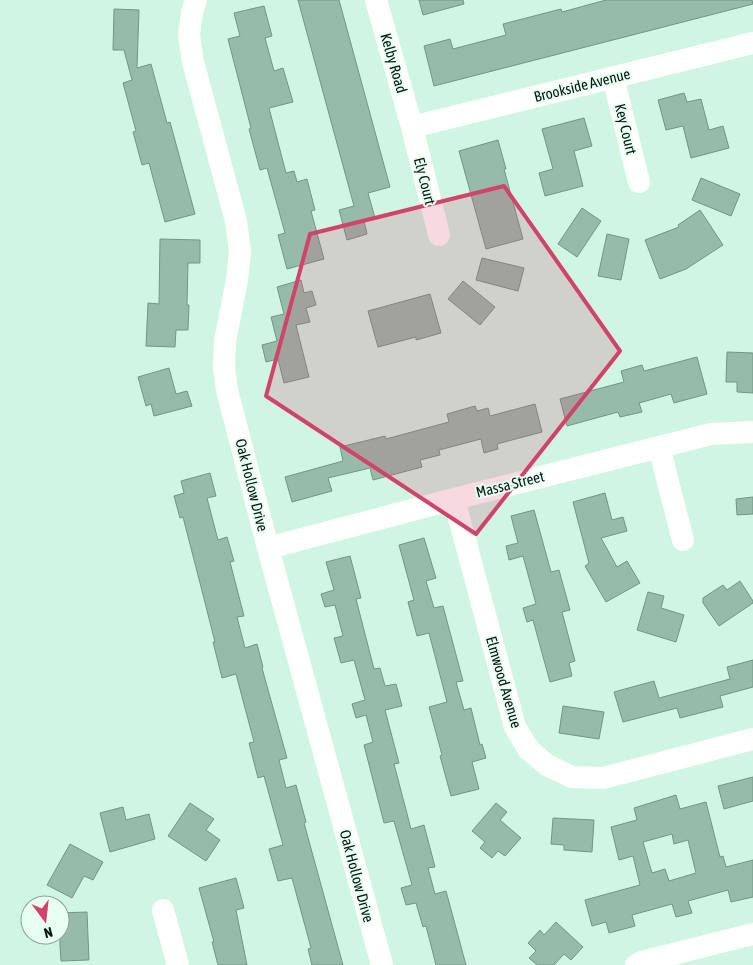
<svg xmlns="http://www.w3.org/2000/svg" width="753" height="965" font-family="'Asap Condensed',sans-serif">
<style>
.building{fill:#96bba9;stroke:#729685;fill-rule:evenodd}
.lines{fill:none;stroke-linecap:round;stroke-linejoin:round}
.minor{stroke:#fff;stroke-width:22}
.marked{fill:#d24369;fill-opacity:0.2;stroke:#d24369;stroke-width:4;stroke-linejoin:round}
.labels{text-anchor:middle;dominant-baseline:central;stroke-width:4;stroke-linejoin:round;paint-order:stroke}
.street-label{font-size:15px;fill:#091711;stroke:#e8fff3}
</style>
<rect width="100%" height="100%" fill="#cff6e3"/>
<path class="building" d="M298,0H339L390,187L368,193L375,218L364,221L367,234L347,240L339,210L354,206Z
M419,0H463L464,4L423,15Z
M606,0H752L753,4L434,86L424,46L450,39L453,49L506,35L503,24L561,9L562,12Z
M264,6L272,36L265,38L274,71L283,68L293,102L269,108L286,173L294,171L297,182L307,179L315,210L311,211L324,259L287,269L278,235L285,233L267,168L260,170L249,129L251,128L228,39L240,36L234,13Z
M114,9L139,10L137,68L151,64L167,123L170,122L195,214L165,222L149,163L142,165L133,132L136,131L123,83L132,80L124,50H113Z
M684,93L687,102L701,99L709,130L723,126L729,148L691,158L683,126L666,130L658,100Z
M584,118L592,146L574,151L583,186L545,196L539,173L553,169L542,129Z
M498,140L506,169H504L523,239L486,249L459,151Z
M701,178L740,194L731,216L692,200Z
M582,208L601,221L577,257L558,244Z
M700,210L723,245L686,269L660,279L645,240L679,227L678,225Z
M607,234L629,239L621,280L598,276Z
M160,239L200,240V263H188L187,305H189L188,330H176L175,347L146,346L148,303L159,304Z
M482,258L524,268L518,291L476,280Z
M301,280L304,293L312,291L316,305L306,308L310,322L296,325L309,377L284,383L278,359L266,362L262,345L277,341L271,317L284,314L277,287Z
M463,281L495,307L480,325L448,299Z
M430,294L441,333L416,340V337L378,347L368,311Z
M727,352L753,353V393L737,392V382H726Z
M697,357L707,394L674,403L671,394L639,403L642,412L620,417L618,412L567,426L560,399L624,382L621,371L642,365L644,371Z
M169,368L176,394L187,391L192,406L154,416L151,404L146,406L138,377Z
M535,404L542,432L497,444L498,449L484,453L481,439L439,450L440,455L420,460L422,467L373,480L370,468L328,478L332,491L292,502L285,477L343,461L340,447L385,436L386,439L449,422L447,414L475,406L477,411L488,408L490,416Z
M210,473L216,496L207,498L218,540L227,537L234,561L230,562L244,616L237,617L245,648L257,644L263,667L262,668L287,758L279,760L286,788L296,785L306,822L304,823L343,965H312L308,949L311,948L292,878L278,881L269,849L283,845L264,776L258,778L249,743L254,742L236,674L222,678L213,642H215L201,587L183,517L180,518L174,496L184,493L181,481Z
M605,493L612,520L623,517L627,531L601,538L617,567L627,561L640,583L606,602L585,566L589,563L573,502Z
M753,497V514L737,515L736,499Z
M534,510L551,572L559,570L562,581L570,610L562,612L575,661L569,663L572,676L550,682L533,620L527,622L523,608L536,604L523,556L509,560L506,546L518,543L511,516Z
M424,538L436,578L426,581L434,608L443,606L463,681L456,682L464,710L471,708L480,745L482,744L486,758L472,762L479,789L451,796L440,756L442,755L429,707L447,702L429,633L417,636L408,602L414,600L399,545Z
M350,556L361,598L356,599L374,669L380,668L385,686L396,684L402,706L385,710L399,763L394,764L411,829L424,825L435,867L428,868L435,894L446,891L466,965H436L426,926L423,927L416,903L406,905L401,888L412,885L394,821L384,823L364,745L373,742L366,715L356,718L352,704L365,700L354,660L341,663L334,638L343,636L335,605L325,607L321,594L334,590L326,562Z
M740,581L753,601V603L719,626L703,603V598L723,585L727,590Z
M648,592L664,596L661,608L684,615L676,642L637,630Z
M753,660V687L720,696L723,707L680,718L677,708L623,722L614,692L654,681L659,698L730,679L727,667Z
M563,706L604,712L599,739L559,733Z
M753,777V801L724,809L718,786Z
M676,795L680,809L706,802L720,857L723,856L726,867L753,860V897L731,902L728,890L688,901L692,913L676,917L672,904L632,915L635,926L609,933L606,922L592,926L585,900L640,885L633,856L619,860L611,827L637,820L634,808ZM672,834L674,844L688,840L696,873L669,881L665,869L652,873L643,842Z
M190,803L214,819L206,830L220,840L206,861L168,836Z
M496,803L507,812L500,820L521,838L505,856L498,851L492,858L480,848L485,842L472,831Z
M123,807L126,820L149,814L155,839L110,852L100,813Z
M553,818L594,820L592,852L564,850V845L551,844Z
M70,844L103,862L93,880L84,876L72,898L47,885Z
M236,878L244,908L236,910L247,965H218L212,942H214L199,888Z
M87,912L89,960L61,961L60,946V913Z
M556,922L583,947L571,960L564,954L554,965H537L529,958L536,951L528,943L540,930L544,935Z"/>
<g class="lines">
<path class="minor" d="M196,0L192,12L189,35L193,62L236,221L240,252L237,280L225,341L224,368L227,390L268,548L382,965
M376,0L412,127L439,235
M613,77L639,182
M412,127L753,43
M659,447L683,540
M454,499L515,727L529,750L547,765L572,777L603,778L753,739
M268,548L454,499L711,434L753,432
M163,910L178,965
M636,965L642,962L753,934"/>
</g>
<path class="marked" d="M504,186L620,351L476,534L266,396L310,234Z"/>
<g class="labels">
<g class="street-label">
<text transform="translate(394 63) rotate(74)">Kelby Road</text>
<text transform="translate(582 85) rotate(-14)">Brookside Avenue</text>
<text transform="translate(626 129) rotate(76)">Key Court</text>
<text transform="translate(425 181) rotate(76)">Ely Court</text>
<text transform="translate(510 484) rotate(-14)">Massa Street</text>
<text transform="translate(252 485) rotate(76)">Oak Hollow Drive</text>
<text transform="translate(504 682) rotate(74)">Elmwood Avenue</text>
<text transform="translate(357 876) rotate(75)">Oak Hollow Drive</text>
</g>
</g>
<g transform="translate(45 920) rotate(165)"><circle r="24" fill="#e8fff3" stroke="#8fa299"/>
<path d="M0-4L9 19L0 12L-9 19Z" fill="#d24369"/>
<text y="-8" font-size="14" font-weight="bold" text-anchor="middle" fill="#091711">N</text>
</g>
</svg>
